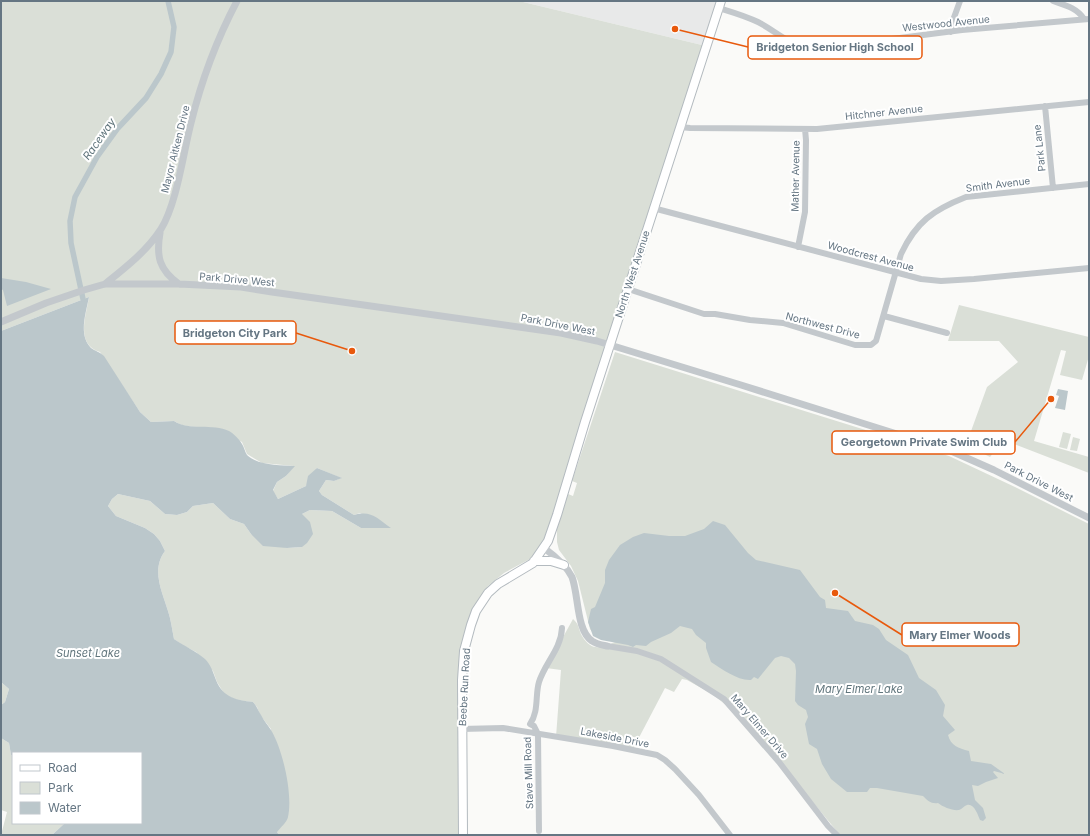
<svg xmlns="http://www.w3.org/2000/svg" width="1090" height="836" font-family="Inter,sans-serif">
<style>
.built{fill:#e8e9e9}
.green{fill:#dadfd7}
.water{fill:#bbc7cb}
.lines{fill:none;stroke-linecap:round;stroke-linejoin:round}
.canal{stroke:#bbc7cb;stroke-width:5.5}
.secondary-casing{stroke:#b3babf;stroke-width:10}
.minor{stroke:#c3c8cc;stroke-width:6}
.tertiary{stroke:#c3c8cc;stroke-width:7}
.secondary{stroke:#fff;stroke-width:8}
.labels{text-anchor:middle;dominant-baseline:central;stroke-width:4;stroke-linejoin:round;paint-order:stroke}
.street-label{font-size:10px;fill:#657683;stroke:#fff}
.water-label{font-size:11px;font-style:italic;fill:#60757c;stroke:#fff}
.leader{fill:none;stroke:#e8590c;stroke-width:1.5}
.callout-dot{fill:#e8590c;stroke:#fff;stroke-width:1.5}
.callout{fill:#fff;stroke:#e8590c;stroke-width:1.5}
.callout-label{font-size:11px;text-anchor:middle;font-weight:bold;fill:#657683}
</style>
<rect width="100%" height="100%" fill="#fafaf8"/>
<path class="built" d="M519,1H721L706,46Z"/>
<path class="green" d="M1,1H519L706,46L585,422L544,539L536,552L530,559L504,573L488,586L475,606L462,642L458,678L459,835H279L277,832L271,729L260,715L257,707L253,702L237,700L225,695L217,682L213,671L196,652L184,646L174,639C172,629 171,620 168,611C162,591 151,570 165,551L160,541L154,534L145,528L116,516L108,506L112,499L118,494L150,501L165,514L177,515L187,512L193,506L213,503L230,519L244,524L251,534L287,548L302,547V514L310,510L332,511L361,528H390L360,513L354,515L322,495L319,491L326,480L334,481L341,478L317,468L306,486L278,499L273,491L277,482L286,476L294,466L262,463L247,454L242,442C234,438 221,429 212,428C201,426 185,429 174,421L151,422L140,412L100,352C75,344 86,316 89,297L1,331Z
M959,305L1089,337V356L1082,380L1060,375L1066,351L1061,350L1034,441L1089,457V473L1004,440L990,457L966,445L987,387L1018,362L999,341H948Z
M615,352L949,456L1015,487L1089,524V835H840L745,720L712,694L687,680L682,679L674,692L665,688L633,749L556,737L561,670L546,668L573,619C580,625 578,629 582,636C592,652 601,648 615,642L594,634L590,629L578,581L571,566L559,550L557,542V529L568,494L573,496L577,483L572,481Z
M1063,432L1071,434L1067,449L1059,447Z
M1073,437L1080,439L1077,451L1070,450Z
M1,682L9,689L5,702L1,705Z
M1,738L9,743L11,755L13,756V823H65L52,835H1L7,812L1,810Z"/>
<path class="water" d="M1,278L26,282L51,289L7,306L3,290L1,289Z
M89,297C86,313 78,335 91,348C95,351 100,352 104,356L140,412L151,422L174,421C189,431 213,423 229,431C233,433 240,440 242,444C244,447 245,452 247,455C259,466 279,465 295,466L286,476L277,482L273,490L278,499L306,486L308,476L317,468L342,478L334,481L326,480L319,491L322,495L354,515C371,510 377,518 391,528H361L332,511L310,510L302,514L310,522L313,534L307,543L302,547L287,548L263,546L251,534L244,524L230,519L213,503L193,506L187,512L177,515L165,514L150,501L118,494L112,499L108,506L116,516L145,528L154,534L160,541L165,551C151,570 162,591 168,611C171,620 172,629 174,639C184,646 196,651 205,659C211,665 213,672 216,680C223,698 237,700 253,702C257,706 258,711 261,715C264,721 268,725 271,730C283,750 293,795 288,817C287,822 280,828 277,832L279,835H52L65,823H141V753H13V756L11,755L9,743L1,738V705L5,702L9,689L1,682V331Z
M1058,389L1068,391L1065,410L1055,408L1059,396L1056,395Z
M713,521L725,525L748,553L756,560L800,570L820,597L825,600L826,608L848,611L855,621L873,625L879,629L886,640L908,655L919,678L936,690L945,705L943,716L955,730L948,735C951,746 958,748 969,751L971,761L991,764L1005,774L994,771L993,772L998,778L986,782L978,786L972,785L975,800L983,808L986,818L983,821L980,820C978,815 974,803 967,805C964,806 962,809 959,810C953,811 943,807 938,803C931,804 928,801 923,796L877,788H870L867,792H847L831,779L822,764L817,749L809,744L805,724L808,717L806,710L798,705L795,701L796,671L795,664L789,658L781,656L775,658L758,679L754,677L751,680C738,681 722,669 711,662L706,648V643L696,635L692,629L680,626L671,633L651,642L646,646L636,645L633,647L628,645L601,640L593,636L588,622L591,609L595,607L605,583V570L609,560L620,545L633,537L644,533L669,536H685L704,529Z"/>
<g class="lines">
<path class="canal" d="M83,299L71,243L70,221L75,197L97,157L118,128L146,98L161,74L171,52L174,27L168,1"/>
<g class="secondary-casing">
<path id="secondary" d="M534,561H551L564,565
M463,835L462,680L464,651L471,625L476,611L488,593L498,584L533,563L548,541L557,515L585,422L721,1"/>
</g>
<path class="minor" d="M1053,1C1065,5 1077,8 1084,19
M719,8C732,12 746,16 758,22C776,31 792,48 814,49L962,30L1089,19
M951,32L952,23L960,1
M1045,106L1053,188
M680,127L690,128L817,129L1089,102
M653,208L921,279L941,281L974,279L1089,268
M798,247L805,212L806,140L805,129
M628,289L704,314H715L750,320L783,323L855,345H871L876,341L901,254C916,222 933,210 966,197L1089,184
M884,316L947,333
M607,646L637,651L661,659L724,699L779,762L828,826L837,835
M461,729L503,728L613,746L657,755L665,760L675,769L699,795L730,835
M539,831L538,734L534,726L530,724C539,712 535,695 539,682C545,663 561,649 562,628"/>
<path class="tertiary" d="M160,233C156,256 159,270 179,284
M105,284C125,268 147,251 161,229C177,203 183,154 191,123C201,82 217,39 237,1
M1,322L46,303L84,290L105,284H179L241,287L272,292L561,333L597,341L741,385L951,451L994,470L1089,518
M544,548C555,556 566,565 572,577C579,596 576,630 592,641C596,644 602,645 607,646"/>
<use href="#secondary" class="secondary"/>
</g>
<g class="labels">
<g class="street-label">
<text transform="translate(946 23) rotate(-6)">Westwood Avenue</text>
<text transform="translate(884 112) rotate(-6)">Hitchner Avenue</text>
<text transform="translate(1039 148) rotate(-96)">Park Lane</text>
<text transform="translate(175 149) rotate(-76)">Mayor Aitken Drive</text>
<text transform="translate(795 176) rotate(-89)">Mather Avenue</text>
<text transform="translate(998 184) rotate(-7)">Smith Avenue</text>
<text transform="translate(871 256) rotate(15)">Woodcrest Avenue</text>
<text transform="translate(632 274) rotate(-72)">North West Avenue</text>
<text transform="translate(237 279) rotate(5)">Park Drive West</text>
<text transform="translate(558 324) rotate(11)">Park Drive West</text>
<text transform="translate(823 325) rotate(15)">Northwest Drive</text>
<text transform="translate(1039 481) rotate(27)">Park Drive West</text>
<text transform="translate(464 687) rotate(-87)">Beebe Run Road</text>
<text transform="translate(760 726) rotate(49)">Mary Elmer Drive</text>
<text transform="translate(615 737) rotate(11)">Lakeside Drive</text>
<text transform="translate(528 773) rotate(-92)">Stave Mill Road</text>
</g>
<g class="water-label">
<text transform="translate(99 139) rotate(-55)">Raceway</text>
<text x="88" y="653">Sunset Lake</text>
<text x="859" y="689">Mary Elmer Lake</text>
</g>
</g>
<path class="leader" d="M675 29L748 47M352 351L296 333M1051 399L1015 442M835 593L902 635"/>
<g class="callout-dot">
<circle cx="675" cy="29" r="4"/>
<circle cx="352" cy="351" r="4"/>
<circle cx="1051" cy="399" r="4"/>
<circle cx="835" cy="593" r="4"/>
</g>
<g class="callout">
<rect x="748" y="36" width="174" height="23" rx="4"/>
<rect x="175" y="321" width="121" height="23" rx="4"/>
<rect x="832" y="431" width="183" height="23" rx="4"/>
<rect x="902" y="623" width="117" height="23" rx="4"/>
</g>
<g class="callout-label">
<text x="835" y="51">Bridgeton Senior High School</text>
<text x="235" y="337">Bridgeton City Park</text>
<text x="924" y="446">Georgetown Private Swim Club</text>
<text x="960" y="639">Mary Elmer Woods</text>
</g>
<rect width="1090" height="836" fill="none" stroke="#657683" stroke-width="4"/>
<rect x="12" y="752" width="130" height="72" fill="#ffffff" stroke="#c1c8cd"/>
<rect x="20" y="765" width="20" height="6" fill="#ffffff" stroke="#c1c8cd"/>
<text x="48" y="772" font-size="12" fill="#657683">Road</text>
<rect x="20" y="782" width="20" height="12" fill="#dadfd7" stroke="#c1c8cd"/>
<text x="48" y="792" font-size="12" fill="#657683">Park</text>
<rect x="20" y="802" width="20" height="12" fill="#bbc7cb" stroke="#c1c8cd"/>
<text x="48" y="812" font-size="12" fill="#657683">Water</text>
</svg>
